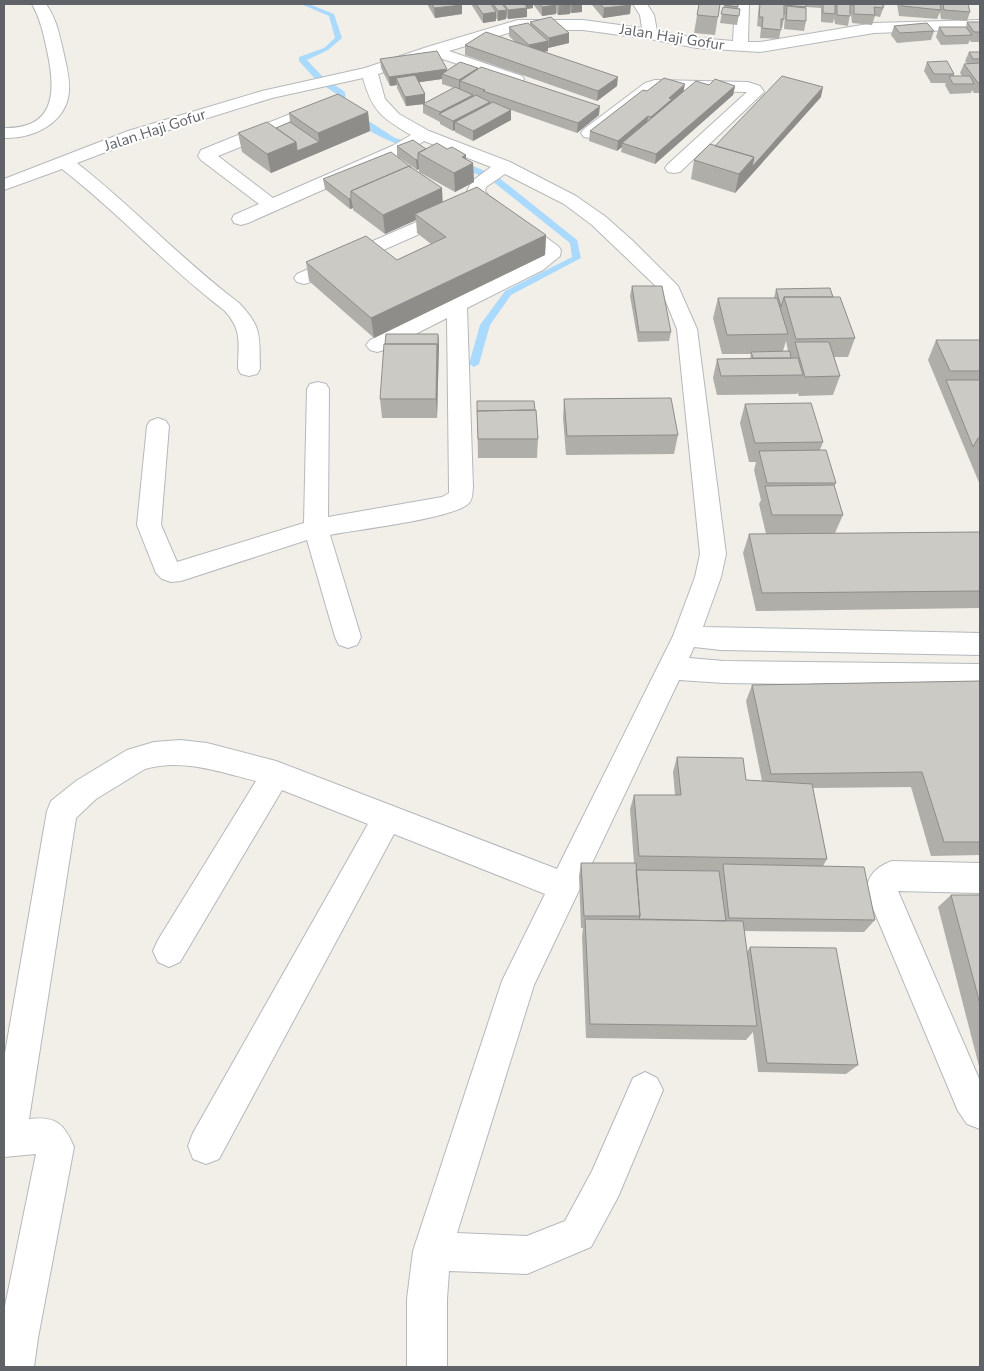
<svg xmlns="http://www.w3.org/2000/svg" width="984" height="1371" font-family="'Nunito Sans',sans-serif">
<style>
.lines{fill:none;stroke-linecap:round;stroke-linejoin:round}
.stream{fill:#aadaff;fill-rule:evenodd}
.minor-casing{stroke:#b5b8bc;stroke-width:2}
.minor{fill:#fff;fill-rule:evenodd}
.wall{fill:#afaea9;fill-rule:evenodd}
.shaded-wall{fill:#8f8d8a}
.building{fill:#cccac5;stroke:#8f8d8a}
.labels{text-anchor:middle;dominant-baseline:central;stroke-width:4;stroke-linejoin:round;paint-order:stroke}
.far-street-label{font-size:15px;fill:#5f6368;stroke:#fff}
</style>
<rect width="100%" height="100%" fill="#f1efe8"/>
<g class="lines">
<path class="stream" d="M301,4H309L334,14L342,38L328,50L307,60L323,77L345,92L346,103L353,111L395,138L417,144V148C400,150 343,120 338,103C338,100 338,97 338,95L317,81L299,61V57L324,48L335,38L329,16Z
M455,161H461L497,176L577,240L581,258L511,295L490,325L479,364L474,367L469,364L480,325L505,291L572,257L570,243L491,180L455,165Z"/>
<g class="minor-casing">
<path id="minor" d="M32,4H46C56,18 59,33 63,50C66,64 70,78 69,92C66,124 32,139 4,138V128C54,129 56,94 48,55C44,36 41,20 32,4Z
M633,4H647L654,15L657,31L697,38L733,41L735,4H749L748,42H760L874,23L980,20V29L874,33L760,52L697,48L650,39L583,30H518L449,51L522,76L524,79L522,82H510L434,56L378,74L385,99L399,114L429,131L510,162L576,196L606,217L633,241L678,286L697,329L726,554L721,577L703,627L980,633V655L721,650L694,647L689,658L724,661L980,664V686L724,683L679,680L534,985L457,1233L527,1236L565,1221L592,1171L633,1078L645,1072L657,1078L663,1090L618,1197L591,1247L527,1274L449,1271L447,1299V1367H407V1299L413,1251L502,981L545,894L394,834L219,1159L206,1164L193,1159L188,1146L193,1133L368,824L282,790L180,962L169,967L158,962L153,951L158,940L256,781C220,772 182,758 145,769L96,799L76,818L29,1119C55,1116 64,1123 74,1147L38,1338L34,1367H4V1311L36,1154L4,1157V1059L47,811L51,801L76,781L127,750L154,742L180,740L207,743L276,761L557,869L673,636L695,577L700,554L677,329L662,292L592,225L564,204L505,174L486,187L485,191L489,196L558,246L561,250L560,256L543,270L467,308L473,488C472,493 473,499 469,503C457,518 354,530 330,535L361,637L357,645L348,648L339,645L335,637L307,540L181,581L171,582L162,579L156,573L137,525L147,426L150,421L158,418L166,421L169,426L161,525L177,562L304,523L307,389L310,384L318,382L326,384L329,389L328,517L442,497L449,493V488L447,318L384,350L377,352L370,350L366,345L370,340L529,262L541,252L477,204L467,191L472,181L491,167L424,141L404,154L248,223L241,225L234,223L232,219L234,215L259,204L201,160L198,156L201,150L320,102H332L334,106L332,110L218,156L273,198L392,146L411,135C382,118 372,111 363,78L272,98L140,139L77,163C133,207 182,260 239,303C263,328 259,336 260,369L257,374L249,376L241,374L238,369C238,344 243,331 225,311C167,267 119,213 62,169L4,190V179L128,131L262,91L365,68L427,47L518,20H583L642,28L640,15Z
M655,80L748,82L760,86L764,92L680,172L674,173L668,172L665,168L668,164L747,92L656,90L596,137L590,138L584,137L581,133L584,129L645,83Z
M451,207L458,209L460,213L458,217L311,282L304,284L297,282L294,278L297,274Z
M892,861L980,863V893L898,891L980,1081V1129L967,1124L958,1111L867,894C866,876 876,867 892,861Z"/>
</g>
<use href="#minor" class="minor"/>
</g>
<path class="wall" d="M427,4H461L462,14L435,18Z
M471,4H582V12L571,13L570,12V14L558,15L556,12V14L542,16L533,4V8L527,9V17L508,19L506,17V19L498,21L496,18V21L483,23Z
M592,4H630V14L603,18L592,5Z
M699,4H738V8L740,9L737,25L720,23L723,7H724V4H720L715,35L694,33Z
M759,4H885L880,17L875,16L872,25L852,23L851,15L850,14L848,26L835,24L834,18L833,23L821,22V8L806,7V21L804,31L784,29L785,15H784V19L782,28H781L779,39L760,38L761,27L757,26Z
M897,4H940V7L941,4H968L970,12L967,21L941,19L940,12L937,19L899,16Z
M979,4H980V18L979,17Z
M530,22L569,43L548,48V51L543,52L617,86L597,101L465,55V45L515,42L509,36V27L530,25Z
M967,22H980V42H971L970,40L968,44L941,45L936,37L939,27H966Z
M894,26L934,31L931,40L897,43L891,35Z
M969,52H980V93H974L972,90L971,93L950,94L945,85L946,83H931L924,71L927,62L954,74V76H962L960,73L964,64H967L965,61Z
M380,59L447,69V71L478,68V69L599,115L577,133L511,110V120L473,141L455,132V130L453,131L440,124V122L423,113V104L406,106L397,88V85L390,86L381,68ZM442,79V84L454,88L425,103V94L419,82Z
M709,85L735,86L733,95L655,164L621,152L622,147L617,151L589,141L590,131L647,91L683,92Z
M821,97L735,193L691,179L694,160L715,146Z
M368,112L370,131L271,173L242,152L238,133L276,128L290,122L289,113Z
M397,146L426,149H447L466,155V159L473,163L474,182L455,192L419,172V169L417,170L397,156Z
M323,179L443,202L546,235L545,255L374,338L309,281L306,262L397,260L431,244L417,233L416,220L385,234L353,210V208L350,209L325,189Z
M632,286L671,332L669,341L638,342L630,296Z
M776,289L833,297L855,338L848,357H834L840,376L833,395L799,396L797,392V394L717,395L713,378L717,359L750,358L751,354H722L713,318L718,298H774ZM786,341L788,351H783Z
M438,334L439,344L437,418H382L380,399Z
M936,340H980V485L928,360Z
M564,399L678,435L674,454L566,455L563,418Z
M477,401L535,410L538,439L537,458H478Z
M745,404L823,442L820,450L836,483L834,487L843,515L835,533L766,534L759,504L761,500L754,470L756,462H749L740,423Z
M980,532V608L756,611L743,553L749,534Z
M980,681V855L931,856L911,787L813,788L827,859L823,866L875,920L864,932L744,931L747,952L750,947L858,1065L846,1074L758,1072L753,1032L746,1040L586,1038L582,936L583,928H581L579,876L581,863H634L630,809L634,795H675L673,772L677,757L746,780L762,781L746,701L752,685Z
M951,895H980V1070L938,907Z"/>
<path class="shaded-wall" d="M502,4H504V11L507,10L506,19L498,21V11Z
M516,4H533V8L527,9V17L508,19V10Z
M571,4L570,14L558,15L559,6Z
M572,4H582V12L571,13Z
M462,5V14L435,18L434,8Z
M556,5V14L542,16V7Z
M631,5L630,14L603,18L604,8Z
M496,12V21L483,23V14Z
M569,33V43L548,48L549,38Z
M548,41V51L529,55V45Z
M478,68V77L460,81V89L459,90V80Z
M447,69V76L442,74V79L400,85L396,78L397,85L390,86L389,77Z
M618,77L617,86L597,101L598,91Z
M685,84L683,94L650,126L651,117L669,98Z
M735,86L733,95L655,164L656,154Z
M823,87L821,97L735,193L739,174L754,157Z
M425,94V104L406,106L405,97Z
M473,95V105L440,115V112Z
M490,102V112L455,122V130L453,131V121Z
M600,106L599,115L577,133L578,123Z
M511,110V120L473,141V131Z
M368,112L370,131L299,161L297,151L319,142L318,133Z
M648,116L647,126L622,143V147L617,151L618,141Z
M296,142L299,161L271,173L267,154Z
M466,155V167L473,163L474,182L455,192L454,173L462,157Z
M418,159L419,169L417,170L416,160Z
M442,188L443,207L415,214L416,220L385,234L383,215Z
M351,198L353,208L350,209L349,199Z
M546,235L545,255L374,338L371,318Z
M438,334L439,344L437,418L436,399Z"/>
<path class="building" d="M432,4H461L462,5L434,8Z
M476,4H491L496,12L483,14Z
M493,4H502L507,10L498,11Z
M504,4H525L527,8L508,10Z
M540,4H556V5L542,7Z
M557,4H571L559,6Z
M600,4H630L631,5L604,8Z
M699,4H720L718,17L697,15Z
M725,4H738V7L724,5Z
M760,4H806V7L784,5V19H781V30L762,28L763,17H759Z
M823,4H835V14L823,13Z
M837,4H850V16L837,15Z
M851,4H883V8L874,7L875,15L854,14V5H852Z
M901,4H940L941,10L902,6Z
M943,4H968L970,12L944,10Z
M787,6L806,8V21L786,20Z
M723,7L740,9L739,16L721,14Z
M551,17L569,33L549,38L530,22Z
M967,22H980V32H974Z
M528,23L548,41L529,45L509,27Z
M927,23L934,31L900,33L894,26Z
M939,27H966L972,35L945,36Z
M486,32L618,77L598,91L465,45Z
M437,51L447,69L389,77L380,59Z
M969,52H980V59H973Z
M947,61L954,74H934L927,62Z
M460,62L478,68L459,80L442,74Z
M980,63V83H978L964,64Z
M481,67L600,106L578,123L483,91L485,90L460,81Z
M415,75L425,94L405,97L396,78Z
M782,76L823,87L752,167L754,157L715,146Z
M949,76H970L974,84H953Z
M664,78L685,84L669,98L672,99L651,117L648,116L618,141L590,131L643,90L647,91Z
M715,79L735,86L656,154L622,143L696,81L709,85Z
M455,87L473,95L440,112L423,104Z
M338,94L368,112L318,133L289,113Z
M476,95L490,102L453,121L439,114Z
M493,102L511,110L473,131L455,122Z
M267,122L296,142L267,154L238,133Z
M290,122L319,142L297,151L296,142L276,128Z
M413,140L426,149L418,153V159L416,160L397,146Z
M437,143L447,149L452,147L466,155L462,157L473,163L454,173L418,153Z
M710,144L754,157L739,174L694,160Z
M391,152L412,168L409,166L351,191V198L349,199L323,179Z
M409,166L442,188L383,215L351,191Z
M477,187L546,235L371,318L306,262L366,236L397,260L446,237L415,214Z
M632,286H662L671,332H639Z
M830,288L833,297H784L781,307L776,289Z
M784,297H840L855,338L796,339Z
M718,298H777L788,334L727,335Z
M386,334H438V353L437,344H385Z
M936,340H980V371H950Z
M795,342H829L840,376L805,377Z
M384,344H437L436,399H380Z
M790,351L791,358H753L751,352Z
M798,358L803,375L721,376L717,359Z
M946,380H980V438H978L973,447Z
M671,398L678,435L567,436L564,399Z
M477,401H534L535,410L477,411Z
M811,403L823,442L755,443L745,404Z
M536,410L538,439H478L477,411Z
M826,450L836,483H767L759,451Z
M834,485L843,515H772L765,486Z
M980,532V591L762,593L749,534Z
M980,681V842H944L922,772L771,774L752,685Z
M677,757L743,758L746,780L812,784L827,859L639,856L634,795H681Z
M581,863H636L640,916H584Z
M723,864L864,867L875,920L729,918Z
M636,870L719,871L726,921L639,919L640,916Z
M951,895H980V1004Z
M585,919L743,921L757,1026L590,1024Z
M750,947L836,948L858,1065L767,1063Z"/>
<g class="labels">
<g class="far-street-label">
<text transform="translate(672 37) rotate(9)">Jalan Haji Gofur</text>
<text transform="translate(155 130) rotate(-18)">Jalan Haji Gofur</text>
</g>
</g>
<rect width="984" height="1371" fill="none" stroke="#5f6368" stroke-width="10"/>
</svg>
